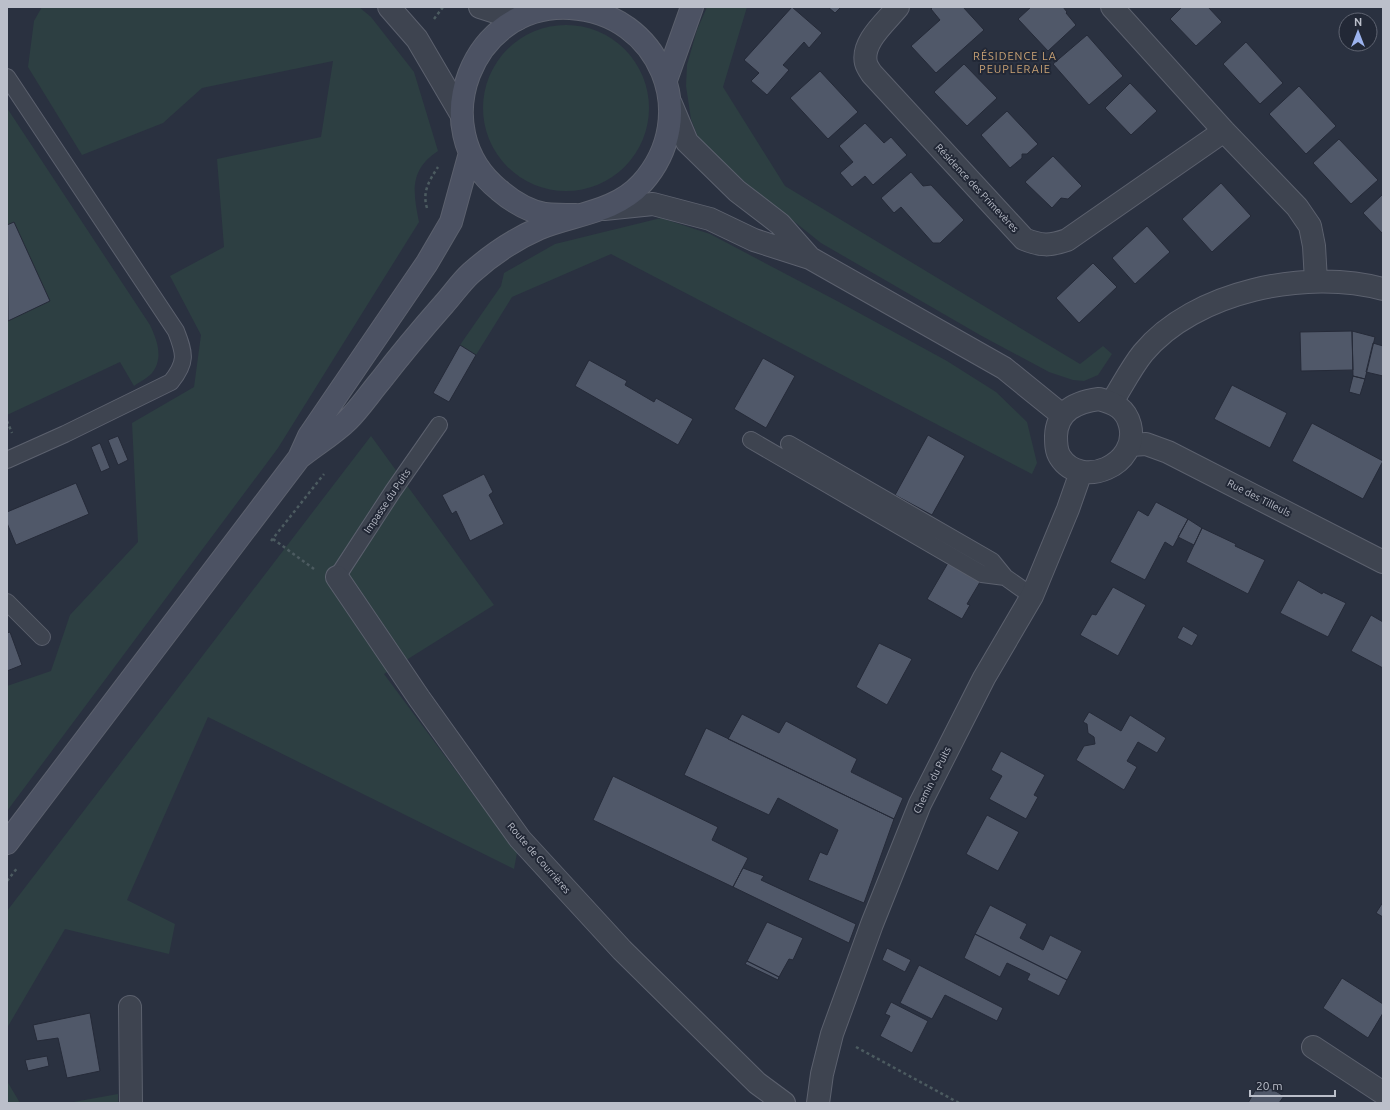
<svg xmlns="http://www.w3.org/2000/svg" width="1390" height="1110" font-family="Ubuntu,sans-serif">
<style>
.green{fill:#2d3f42}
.building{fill:#505869;stroke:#252a38}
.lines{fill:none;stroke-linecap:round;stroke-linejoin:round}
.service-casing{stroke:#5c616e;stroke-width:18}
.minor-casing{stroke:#5c616e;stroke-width:24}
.tertiary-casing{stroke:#5c616e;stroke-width:24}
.secondary-casing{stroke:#5c616e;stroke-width:24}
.path{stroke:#4c5b60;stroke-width:2.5;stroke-dasharray:3 3;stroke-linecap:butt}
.service{stroke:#3e4450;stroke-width:16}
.minor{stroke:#3e4450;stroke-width:22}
.tertiary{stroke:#3e4450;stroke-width:22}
.secondary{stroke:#4c5263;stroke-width:22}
.labels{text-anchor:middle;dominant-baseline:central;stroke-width:4;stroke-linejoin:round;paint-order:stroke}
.street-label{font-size:10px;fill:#bbbfca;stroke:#222836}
.neighbourhood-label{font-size:11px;letter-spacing:1px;fill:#cba375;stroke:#222836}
</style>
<rect width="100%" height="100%" fill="#2a3140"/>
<path class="green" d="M42,7H359L371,17L414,72L438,151C409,170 413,192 419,222L278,448L7,811V686L51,671L70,615L138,542L132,423L194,387L201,335L170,276L224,247L217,159L321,137L333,61L202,88L163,123L82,155L28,67L34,21Z
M707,7H747L723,87L785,186L1080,364L1103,346L1112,354L1098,375L1084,381L1073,380L1049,372L980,335L821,243L748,185L699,140L691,119L686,86L687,65L697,30Z
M483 108a83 83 0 1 1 166 0a83 83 0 1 1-166 0Z
M7,108L150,325C157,340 164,358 152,373C148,378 139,382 134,386L120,362L7,415V319L8,320L50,301L14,222L7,225Z
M661,218L710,234L839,302L947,361L996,392L1027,422L1037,463L1032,474L611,254L512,297L476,355L460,345L501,286L504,273L555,244Z
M371,436L494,605L384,674L517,853L514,869L208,717L127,900L175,924L169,954L65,929L7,1028V911Z
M7,1081L20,1103H7Z
M118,1094V1103H68Z"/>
<path class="building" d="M792,7L822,33L809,48L804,42L783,65L789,70L767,95L751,81L759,73L744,60Z
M828,7H841L835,13Z
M933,7H963L984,30L936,73L911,46L940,20L931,9Z
M1031,7H1063L1067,12L1066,13L1076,25L1048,51L1018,19Z
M1182,7H1208L1222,22L1196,46L1170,19Z
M1087,35L1123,76L1089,105L1053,64Z
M1246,42L1283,83L1260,104L1223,64Z
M964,64L997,98L967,126L934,92Z
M820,71L858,112L828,139L790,98Z
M1130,83L1157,111L1131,135L1105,108Z
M1299,86L1336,126L1306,154L1269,114Z
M1007,111L1038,144L1027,154H1022V158L1010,168L981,135Z
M865,123L884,143L891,137L907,155L873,185L865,176L852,187L840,173L853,162L839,146Z
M1339,139L1378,180L1351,204L1313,163Z
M1053,156L1082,186L1068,199L1061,198L1052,208L1025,182Z
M911,172L923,186L931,185L964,220L940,243H933L901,207L894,213L881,198Z
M1221,183L1251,216L1212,252L1182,219Z
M1383,194V234L1363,213Z
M14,222L50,301L8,321L7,225Z
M1147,226L1170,252L1135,284L1112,258Z
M1093,263L1117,287L1079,323L1056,298Z
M1352,331L1353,370L1301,371L1300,332Z
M1352,331L1375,337L1365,379L1353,376Z
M1373,343L1383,346V376L1366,372Z
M460,345L476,355L449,402L433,393Z
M763,358L795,376L766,428L734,409Z
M589,360L627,381L625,385L654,402L656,398L693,419L678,445L575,386Z
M1353,376L1365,379L1360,395L1349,392Z
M1232,385L1287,413L1270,448L1214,419Z
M1312,423L1383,461L1363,499L1292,461Z
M928,435L965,456L932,515L895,495Z
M118,436L128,460L118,465L108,440Z
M100,443L110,468L101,472L91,447Z
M484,474L493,492L489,495L504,524L470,541L456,511L452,514L442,495Z
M76,483L89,514L16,545L7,523V512Z
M1156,502L1188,519L1173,547L1165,542L1145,580L1110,562L1138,510L1148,516Z
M1188,519L1202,528L1194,545L1178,537Z
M1202,528L1236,544L1235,546L1265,560L1248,594L1186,562Z
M948,563L980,582L967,604L970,605L962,619L927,599Z
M1298,580L1322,594L1323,592L1346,603L1328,637L1280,613Z
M1113,587L1146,605L1118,656L1080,635L1092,614L1096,615Z
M1371,615L1383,622V668L1351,651Z
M1183,626L1198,635L1192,646L1177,638Z
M10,632L22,665L7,671V633Z
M879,643L912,659L887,705L856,687Z
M1089,712L1121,731L1130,715L1166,738L1157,753L1138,742L1127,761L1137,767L1124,790L1076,760L1084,746L1095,744L1094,737L1088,733L1087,724L1083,722Z
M742,714L779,733L786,721L857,759L851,772L903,798L894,819L728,739Z
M706,728L894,819L864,903L808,880L820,852L827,855L838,830L778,798L769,815L684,775Z
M1001,751L1045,775L1034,795L1038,797L1026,819L989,799L1002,776L991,770Z
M613,776L718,827L712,840L748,858L733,887L593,820Z
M987,815L1019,832L998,871L966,854Z
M743,868L764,876L761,880L856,924L849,943L733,887Z
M1383,902V917L1376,913Z
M990,905L1027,924L1020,938L1043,950L1050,935L1082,951L1067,980L975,934Z
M767,922L803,938L793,960L789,959L779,977L747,961Z
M975,934L1067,980L1059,996L1027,980L1030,974L1007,963L1000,977L964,958Z
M887,948L911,960L905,972L882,960Z
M747,961L779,977L778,980L745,964Z
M919,965L1003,1008L997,1021L945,995L932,1019L900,1003Z
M1342,978L1383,1004V1013L1368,1038L1323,1008Z
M891,1002L928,1021L912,1053L880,1036L890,1016L885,1014Z
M90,1013L100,1071L67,1078L58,1038L37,1041L33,1025Z
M47,1056L49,1066L28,1071L25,1060Z
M1260,1082L1284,1096L1279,1103H1248Z"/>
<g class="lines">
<g class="service-casing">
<path id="service" d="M7,77L176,331C185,354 187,362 171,382L65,434L7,460
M751,440L982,574L1005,577L1032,596
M789,444L992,561L1005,577
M337,577L393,491L439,425
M7,602L42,637"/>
</g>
<g class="minor-casing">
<path id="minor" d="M898,7C886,22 861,42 866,63C867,67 870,71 872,74L1024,239C1041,246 1050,246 1067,240L1224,131
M1112,7L1224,131L1297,207L1310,226L1314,246L1316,281
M1112,402C1122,386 1131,368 1143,353C1194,291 1308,268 1383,289
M1131,445L1146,444L1168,452L1383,562
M337,577L419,698L520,839L622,950L757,1083L784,1103
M130,1007L131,1103
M1313,1047L1383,1093"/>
</g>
<g class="tertiary-casing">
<path id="tertiary" d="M389,7L417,39L461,114
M480,7L517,19
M671,104L687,142L737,191L780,224L810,258
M604,209L653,204L710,219L754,240L810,258L1004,368L1062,415
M1099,399C1115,403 1126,409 1130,425C1140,465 1081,490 1060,457C1056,451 1056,443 1056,436C1057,410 1077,402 1099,399Z
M818,1103L822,1074L832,1034L872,924L920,804L984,678L1032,596L1068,509L1081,472"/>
</g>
<g class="secondary-casing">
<path id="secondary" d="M666,80L692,7
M299,458C315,445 334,434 348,420C360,408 370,393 381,380C401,354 422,329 444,304C453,294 461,282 471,273C491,255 515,239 540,228C575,214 616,212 642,183C702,116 660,13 570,8C472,2 423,129 499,190C512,201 528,211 545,214C555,215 566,215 576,215
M7,843L299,458L309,436L427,263L451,222L470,153"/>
</g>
<path class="path" d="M434,19L443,7
M427,208C422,192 429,181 438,167
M7,421L12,433
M273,539L314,569
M271,541L324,474
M7,881L18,867
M856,1047L959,1103"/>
<use href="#service" class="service"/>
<use href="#minor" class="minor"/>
<use href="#tertiary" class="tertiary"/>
<use href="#secondary" class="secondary"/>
</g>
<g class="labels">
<g class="street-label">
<text transform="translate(977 188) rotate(47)">Résidence des Primevères</text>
<text transform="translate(1259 498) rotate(27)">Rue des Tilleuls</text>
<text transform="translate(387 501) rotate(-56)">Impasse du Puits</text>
<text transform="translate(932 780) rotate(-64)">Chemin du Puits</text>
<text transform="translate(539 858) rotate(49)">Route de Courrières</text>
</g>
<g class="neighbourhood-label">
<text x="1015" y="56">RÉSIDENCE LA<tspan x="1015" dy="13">PEUPLERAIE</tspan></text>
</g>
</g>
<rect width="1390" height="1110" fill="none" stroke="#bbbfca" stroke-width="16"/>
<g transform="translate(1358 32)"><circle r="19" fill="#222836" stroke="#5f6471"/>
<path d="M0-3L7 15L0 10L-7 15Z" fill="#9cb3ee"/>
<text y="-6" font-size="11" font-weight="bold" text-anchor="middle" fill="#bbbfca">N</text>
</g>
<path d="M1250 1090v6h85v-6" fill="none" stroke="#bbbfca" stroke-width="2"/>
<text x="1256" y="1090" font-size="12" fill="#bbbfca" stroke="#222836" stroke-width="3" paint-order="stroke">20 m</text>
</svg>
